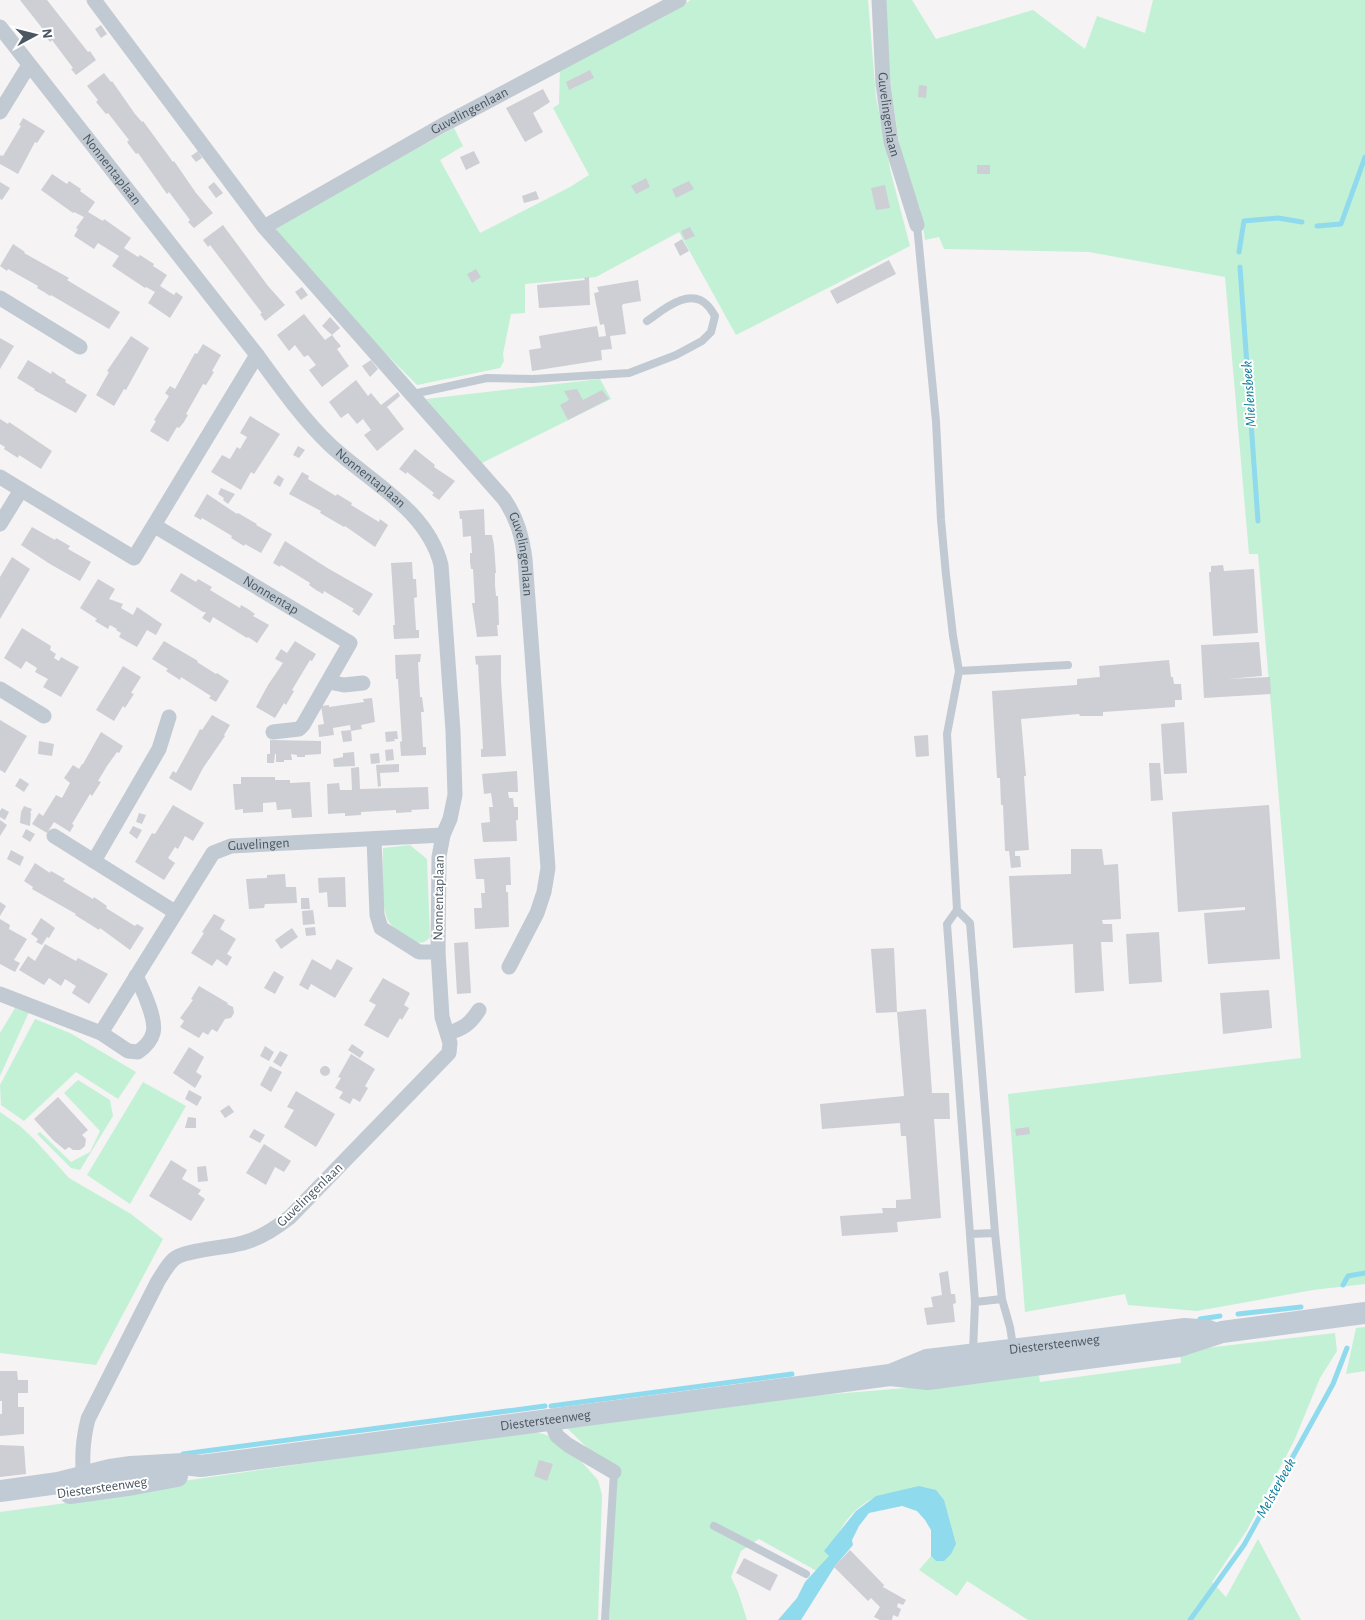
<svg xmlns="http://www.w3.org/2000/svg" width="1365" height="1620" font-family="'Alegreya Sans',sans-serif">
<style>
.green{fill:#c3f1d5}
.water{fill:#90daee}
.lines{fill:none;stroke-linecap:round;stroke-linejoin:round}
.stream{stroke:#90daee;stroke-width:5}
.building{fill:#cdcfd5}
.service{stroke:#c1cad2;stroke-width:8}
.minor{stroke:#c1cad2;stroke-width:15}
.secondary{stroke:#c1cbd6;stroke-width:22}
.labels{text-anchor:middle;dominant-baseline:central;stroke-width:4;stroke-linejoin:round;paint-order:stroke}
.street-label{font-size:14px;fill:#4a5661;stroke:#fff}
.water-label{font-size:15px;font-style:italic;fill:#0c7c9b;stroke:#fff}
</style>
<rect width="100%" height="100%" fill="#f5f3f3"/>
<path class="green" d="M691,0H868L876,97L891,173L910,246L736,335L679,232L596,277L525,284V313L511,314L503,354L504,361L500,368L417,385L368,336L276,232L277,226L284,222L454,128L463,146L440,160L480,233L570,187L589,175L553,108L559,104L560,68Z
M885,0H912L936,39L1033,10L1085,49L1097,16L1145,33L1153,0H1365V1284L1313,1290L1197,1311L1128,1305L1125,1294L1025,1312L1008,1094L1301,1058L1258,554H1249L1225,277L1089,252L944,249L939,237L925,240L920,209L909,181L900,151L888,65Z
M600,379L611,399L482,463L426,399Z
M410,845L427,859L430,937C426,943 420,944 413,941C405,937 394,930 389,922C380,909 383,865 383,848Z
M15,1008L29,1012L0,1076V1033Z
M35,1019L70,1033L136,1072L118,1099L76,1072L24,1121L1,1105L0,1085Z
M78,1080L110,1100L113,1116L80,1170L71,1168L37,1134L40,1132L71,1162L90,1152L100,1131L64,1093Z
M143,1082L186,1106L130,1204L87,1175Z
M0,1112L20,1126L33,1138L69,1178L131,1214L163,1239L96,1365L0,1353Z
M1365,1327V1371L1346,1374L1356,1328Z
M1335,1333L1337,1351L1320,1378L1294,1441L1247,1530L1212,1582L1226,1597L1258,1539L1301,1620H1028L967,1581L957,1596L919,1570L931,1556L936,1561L944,1500C927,1498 908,1494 890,1494C869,1494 846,1516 838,1535C832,1547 829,1562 824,1575L759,1539L741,1551L731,1577L738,1592L747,1620H609L616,1476L567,1428L821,1395L942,1385L1038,1370L1040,1382L1181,1363L1180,1351Z
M532,1431L554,1437L578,1458L598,1480L602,1495L598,1620H0V1512L140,1493L183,1481Z"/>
<path class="water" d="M919,1486L936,1490L944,1500L956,1544L951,1554L944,1561H936L931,1556V1530L925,1520L917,1511L902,1506L869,1513L859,1526L852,1540L853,1545L835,1566L801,1620H778L797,1598L805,1582L829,1556L824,1551L856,1511L876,1496Z"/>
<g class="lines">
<path class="stream" d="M1317,226L1341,224L1365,157
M1239,252L1244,221L1278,218L1302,222
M1240,267L1258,521
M1343,1285L1348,1276L1365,1273
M1238,1314L1301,1307
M1200,1319L1220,1316
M551,1406L792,1374
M183,1454L545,1406
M1190,1620L1244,1545L1333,1384L1347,1348"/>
</g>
<path class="building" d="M20,0H47L88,52L90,51L96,60L76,75L71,69L73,68L52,40L50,42L40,29L42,28Z
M101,25L107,34L101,38L95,29Z
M590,70L594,78L569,90L566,82Z
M104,73L111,82L112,81L135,114L142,122L143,121L173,162L174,161L196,193L213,213L194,228L188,222L190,220L169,192L167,194L138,153L136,154L127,142L129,140L108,113L106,114L96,102L98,100L87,86Z
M919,85L927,86L926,98L918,97Z
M543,89L550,102L533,113L543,132L525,142L506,108Z
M23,118L45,131L37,143L35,142L18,174L0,164V156L1,155L3,156L21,126L19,125Z
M198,151L202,158L196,162L191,156Z
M474,151L480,163L466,170L460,157Z
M977,165H990V174H977Z
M52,174L67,184L69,181L81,189L80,191L95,202L88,212L103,221L104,219L131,238L124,248L138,257L140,255L154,264L153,266L167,275L160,286L174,295L176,292L183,297L170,318L148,303L155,292L146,287L145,288L112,266L119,256L98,243L94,249L74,236L78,229L76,228L84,217L74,212L73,213L41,190Z
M646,178L650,187L636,194L631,186Z
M689,181L694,189L676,198L672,189Z
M0,182L10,188L2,200L0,199Z
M214,182L223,193L216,198L208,187Z
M885,185L890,208L876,210L871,188Z
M536,191L539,199L524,203L522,196Z
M223,225L268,286L285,305L265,321L260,314L262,313L210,245L208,247L203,240Z
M690,227L695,236L685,240L681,231Z
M682,239L689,251L680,256L674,244Z
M13,244L25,252L24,253L69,278L67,280L120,312L109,329L51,295L50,296L44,292L37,288L38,286L8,269L7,271L0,266Z
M889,260L896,274L837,304L830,291Z
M476,269L481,277L472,283L467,274Z
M589,277L590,305L539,308L537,285L585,280L584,278Z
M638,280L641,301L623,304L622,306L626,334L610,336L612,349L601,350L602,360L532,371L529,350L541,348L539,336L597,326L599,337L606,336L604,324L600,325L594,293L599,292L597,287Z
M302,287L308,295L301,300L295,292Z
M304,314L325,340L332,335L335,339L341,346L337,349L349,366L322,387L309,370L316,365L308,355L304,357L295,345L289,351L277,335Z
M330,317L340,328L332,335L322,326Z
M131,336L149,348L126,390L124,389L114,406L96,395L109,372L107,371Z
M0,338L14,346L0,369Z
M203,344L221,355L212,371L214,372L206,385L203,384L186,414L188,415L184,422L179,428L177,427L168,442L150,431L156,421L154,420L169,396L170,397L165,393L170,386L175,389L195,353L197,354Z
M28,360L51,374L52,371L59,376L66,380L65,382L87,395L76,413L34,390L35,389L17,378Z
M371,360L378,369L370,377L362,366Z
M356,380L368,396L371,393L381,405L398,392L400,396L387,407L404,429L377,451L364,435L371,430L363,419L357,424L348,413L341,418L329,402Z
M577,389L583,400L602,390L609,399L568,420L560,405L569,400L564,391Z
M250,416L280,434L254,474L251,472L241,490L211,472L222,455L230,459L237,447L240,449L247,437L240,433Z
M0,419L8,424L9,422L52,451L41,469L19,455L18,458L4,449L5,447L0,444Z
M298,446L305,450L299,458L293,455Z
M415,449L435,465L434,467L455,481L439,500L432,495L434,493L407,472L406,474L399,469Z
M302,472L309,476L308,479L336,496L337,494L352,503L351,505L379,522L380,519L388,525L375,547L345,526L344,527L320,513L321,511L289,494Z
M278,475L284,479L280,487L273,483Z
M221,488L235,494L228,504L223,500L224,498L218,494Z
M207,494L237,514L238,513L257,524L256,525L272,534L261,553L245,544L244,546L231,538L232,536L202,518L201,520L194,516Z
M484,509L485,535H492L494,545L496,573H495V585L496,596H498L499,625H497L498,636L477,637L472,603H475L473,569H471L470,562V553H472L471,536L463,537L462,519H460L459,511Z
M32,527L55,540L56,538L70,546L68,549L91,562L80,581L50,564L21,545Z
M285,541L329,569L373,594L359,616L352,611L354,609L324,591L323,594L316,590L309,585L310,583L281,565L280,567L273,563Z
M12,557L30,569L0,619V577Z
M412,562L413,579H416L417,597L414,598L416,630H419V638L394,639L393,625H395L391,563Z
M1223,565L1224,571L1254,569L1258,633L1213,636L1209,572H1211V566Z
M181,573L196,582L198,579L212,587L210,590L240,608L241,605L248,609L255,614L253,616L269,625L257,643L248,637L247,638L213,617L210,623L202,618L206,612H203L170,591Z
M98,579L115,589L109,599L123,604L121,608L133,615L137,607L162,624L156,635L147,630L137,647L119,637L121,633L116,630L117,629L110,625L108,629L95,621L97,619L80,608Z
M22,628L51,646L50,650L56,654L54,658L59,661L61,657L79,667L61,697L43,687L48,679L35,672L37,668L26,661L21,669L4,658Z
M164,641L198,661L197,662L216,674L217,673L229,681L216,702L209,698L211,696L181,677L180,680L166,671L168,669L152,659Z
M295,641L316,654L312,661L310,660L292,690L294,691L286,705L284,703L275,718L256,707L268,685L283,663L275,659L281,649L287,653Z
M1259,642L1262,676L1228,679L1270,677L1271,694L1204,698L1201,645Z
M421,654L420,662H418L420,697H422L424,712H421L423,747H426V755L401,756L400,742L402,741L398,679H396L395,655Z
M501,655V681L506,756L481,757V749H483L478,664L476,665L475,656Z
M1169,660L1171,677H1173L1174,684H1181L1182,700H1175V707L1103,712V716H1080L1079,714L1021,719L1026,776H1024L1029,850L1015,851V856H1020L1021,867L1011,868L1009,851H1005L1003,805H1001L1000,778H997L992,691L1077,685V679L1100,677L1099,666Z
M123,666L141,677L131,693L134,694L130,700L125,708L123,706L114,721L96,710Z
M372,698L375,722L361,725L362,729L351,731L352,741L343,742L341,731L351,730V731L350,725L333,728L334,735L319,737L318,725L324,724L321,706L329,705V707L364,702L363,699Z
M212,715L230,725L224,735L225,736L203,768L191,791L169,778L173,771L176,773L197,735L200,729L202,730Z
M0,720L27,736L5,773L0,770Z
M1184,722L1187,773L1164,774L1161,724Z
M397,731L398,739H394L395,741L386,742L385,732Z
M101,732L123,746L119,753L117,752L107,766L98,781L101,782L92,796L90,794L72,824L74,825L70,832L54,822L47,833L32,824L39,813L43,816L56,795L62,798L70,783L64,778L73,765L79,769L82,764H83Z
M928,735L929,756L916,757L914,736Z
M270,740L321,741V754L305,755V757H297V755L291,754L292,760H284V762H276V754H275L274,763H267V754H270Z
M39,741L54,744L52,756L38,754Z
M393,749L394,760L386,761L385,750Z
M354,752L355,766L334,767L333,759L343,757V753Z
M379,753L380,763L371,764L370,754Z
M1149,763H1160L1163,800L1151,801Z
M399,764V772L380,773L381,786L378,787L376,765Z
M359,767L360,789L428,787L429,809L411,810L412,812L396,813V810L361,812V815L345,816V813L328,814L327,784L339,783L340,790H352L351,768Z
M517,771L518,792H508L509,798H513L514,807H518V820H516L517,841L483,842L481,823L490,822L489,807H493L491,793L484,794L482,774Z
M241,777H275V780H290V783L310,782L312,817L292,818L291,809L277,810L276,802L263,803V812L243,813V809L235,810L233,784H241Z
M20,778L29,784L24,792L15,786Z
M173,805L204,823L193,841L185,836L178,849L175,847L168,858L175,863L164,880L135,862L152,833L155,834Z
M1269,805L1280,959L1208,964L1204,913L1245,910V907L1178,912L1172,812Z
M24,806L32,809L30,813H31L30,826L20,823L21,812Z
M2,808L9,812L5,820L0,817V811Z
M139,813L146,815L142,824L136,822Z
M0,820L7,825L0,836Z
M133,826L142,830L137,839L129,833Z
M26,829L35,834L30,842L22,837Z
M1071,849H1102L1104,865L1118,864L1121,919L1102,920L1103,924H1112L1113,942H1101L1104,991L1075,993L1073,944L1013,948L1009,876L1071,874Z
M11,850L24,857L20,866L7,859Z
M510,857L511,885H506V892H508L509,927L475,929L474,908H482L481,893H485L484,879H476L474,859Z
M35,863L50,873L51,871L65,879L63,881L93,899L94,897L107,906L106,908L135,926L137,924L144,928L130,950L100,928L99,930L75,915L76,914L32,889L33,887L24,881Z
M285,874L286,887H296L297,903L265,904L264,908L249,909L246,879L267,878V875Z
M345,877L346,907H328L327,892L319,893L318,878Z
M301,898H309L310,909H301Z
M0,902L6,906L0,916Z
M313,910L315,924L303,925L302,911Z
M214,914L225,920L220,929L236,939L227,954L232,957L227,966L217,959L212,966L191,953L204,933L202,932Z
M41,918L55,928L49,938L47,937L42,945L36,942L38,939L31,934Z
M0,919L10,925L9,929L27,939L14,960L20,963L15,972L0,964Z
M315,927L316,935L306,936L305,928Z
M292,928L298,937L281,949L275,940Z
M1159,932L1162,982L1129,984L1126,934Z
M468,942L471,993L457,994L454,943Z
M45,944L76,961L78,958L108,974L89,1004L72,993L76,986L65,979L61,986L49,978L44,985L19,970L28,956L35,961Z
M894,948L897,1012L926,1009L932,1093H949L950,1119H934L941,1218L897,1222L898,1232L842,1236L840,1216L883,1213L882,1208H896V1200L911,1199L906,1136H901L900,1123L822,1129L820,1104L904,1096L897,1012L876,1013L871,949Z
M312,959L331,970L337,959L353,968L335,998L311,984L308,990L299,985Z
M274,971L284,977L275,994L264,988Z
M383,978L410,993L404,1005L409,1008L402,1020L400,1018L388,1038L364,1025L376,1005L369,1001Z
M199,986L228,1003L227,1004L233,1007L234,1013L231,1018L225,1019L217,1032L212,1029L208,1035L203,1032L199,1038L180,1027L184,1021L180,1018L193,1000L191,999Z
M1269,990L1272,1028L1223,1034L1220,993Z
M352,1044L364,1052L360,1058L348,1050Z
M265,1046L274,1052L269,1061L260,1056Z
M189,1047L204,1057L196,1072L202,1076L195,1088L173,1073Z
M280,1051L288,1055L281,1067L273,1062Z
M351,1054L375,1069L365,1086L368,1088L360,1102L353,1098L350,1104L339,1098L343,1092L335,1088L341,1078L338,1077Z
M270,1066L282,1072L271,1092L260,1085Z
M320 1071a5 5 0 1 1 10 0a5 5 0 1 1-10 0Z
M189,1090L202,1097L197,1106L185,1099Z
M296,1091L335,1114L316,1147L284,1127L294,1110L287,1107Z
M58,1097L88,1130L82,1135L86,1139L85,1146L80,1150H73L69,1147L65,1150L53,1140L34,1119Z
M229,1105L234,1112L225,1118L220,1111Z
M188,1117L196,1118V1128H185Z
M1029,1127L1030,1134L1016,1136L1015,1129Z
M254,1129L265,1135L260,1143L249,1137Z
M264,1144L291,1161L284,1172L275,1167L266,1185L246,1173Z
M171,1160L187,1170L182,1179L201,1190L198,1194L205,1199L191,1221L149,1196Z
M206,1166L208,1181L198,1182L197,1167Z
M948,1271L951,1294H955L956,1303L953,1304L955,1322L927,1325L924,1308L933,1307L931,1297L942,1295L939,1273Z
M0,1371H17L18,1380H28V1393H18V1407H24V1434L0,1436V1414H2V1401H0Z
M0,1445L24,1446L26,1474L0,1477Z
M539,1460L553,1464L547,1481L534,1476Z
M850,1550L884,1585L883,1587L906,1600L903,1605L898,1603L897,1607L901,1609L898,1617L893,1615L892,1620H880L874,1617L880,1607L871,1598L868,1601L834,1567Z
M744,1558L778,1575L770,1591L736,1573Z"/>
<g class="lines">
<path class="service" d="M917,225L936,421L941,520L946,575L953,636L959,671L947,734L957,910L970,923L995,1233L1002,1299L1010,1327L1013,1346
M413,394L487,378L533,379L629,373L676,355L702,341L711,332L715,316C713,313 711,309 708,306C690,286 663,310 647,321
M959,671L1068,665
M957,910L947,924L975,1302L973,1352
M970,1234L995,1233
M975,1302L1002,1299
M714,1526L806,1574
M605,1620L614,1472"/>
<g class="minor">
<path id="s1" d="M94,0L264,227L504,499C517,518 522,536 525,559L548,868L544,892L537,913L509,967"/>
<path id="s2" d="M879,0L883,84L891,142L917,225"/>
<path id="s3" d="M0,27L257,355C279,385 302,418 329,444C368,481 427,509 441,565L453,731L455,795L450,819L443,835L439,857L438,952L442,1017L450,1043L449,1053L290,1217C276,1228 263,1237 246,1242C230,1248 186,1249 174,1259C167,1265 163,1274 158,1281L88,1419C82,1443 82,1460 84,1484"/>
<path d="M0,112L29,65"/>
<path id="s4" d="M264,227L443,125L679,0"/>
<path d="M0,298L80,347"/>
<path d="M0,477L134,558L257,355"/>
<path d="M0,524L21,490"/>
<path id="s5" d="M155,526L350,643L303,725L299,729L273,732"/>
<path d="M329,682L344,685L363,683"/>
<path d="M0,689L44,716"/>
<path d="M54,836L175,912"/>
<path d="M374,839L377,915L381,928L419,952H438"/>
<path d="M94,861L159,749L169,717"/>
<path d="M0,994L101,1033L128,1051L138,1052C145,1047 151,1041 153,1033C157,1020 142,988 136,976"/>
<path id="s6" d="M101,1033L213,853L231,846L443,835"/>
<path d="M448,1033C463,1029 470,1024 479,1010"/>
<path d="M550,1420L557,1436L568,1445L614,1472"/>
</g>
<g class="secondary">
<path id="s7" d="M893,1374L927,1360L1185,1329L1209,1331"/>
<path id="s8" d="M0,1491L58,1483L110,1470L131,1467L183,1464L201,1466L890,1375L928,1379L1179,1346L1222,1332L1365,1313"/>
<path d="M70,1493L134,1484L177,1476"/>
</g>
</g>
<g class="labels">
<g class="street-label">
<text stroke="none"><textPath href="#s4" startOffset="236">Guvelingenlaan</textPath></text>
<text stroke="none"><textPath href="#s2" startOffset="115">Guvelingenlaan</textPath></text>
<text stroke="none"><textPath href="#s3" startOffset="181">Nonnentaplaan</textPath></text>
<text stroke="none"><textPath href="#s3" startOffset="585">Nonnentaplaan</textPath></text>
<text stroke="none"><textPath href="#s1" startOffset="705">Guvelingenlaan</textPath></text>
<text stroke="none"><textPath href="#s5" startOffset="135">Nonnentap</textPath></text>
<text stroke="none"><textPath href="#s6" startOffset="259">Guvelingen</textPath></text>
<text transform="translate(439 898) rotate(-89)">Nonnentaplaan</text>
<text transform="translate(310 1195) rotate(-44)">Guvelingenlaan</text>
<text stroke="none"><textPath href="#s7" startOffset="165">Diestersteenweg</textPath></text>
<text stroke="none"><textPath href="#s8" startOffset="551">Diestersteenweg</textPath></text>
<text transform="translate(102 1488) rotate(-8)">Diestersteenweg</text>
</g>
<g class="water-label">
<text transform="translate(1249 394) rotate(-94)">Mielensbeek</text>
<text transform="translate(1276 1488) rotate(-61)">Melsterbeek</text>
</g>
</g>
<g transform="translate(35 35) rotate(83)" stroke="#ffffff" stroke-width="4" paint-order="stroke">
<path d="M0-4L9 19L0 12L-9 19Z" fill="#4a5661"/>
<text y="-8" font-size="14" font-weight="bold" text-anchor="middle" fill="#4a5661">N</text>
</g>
</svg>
